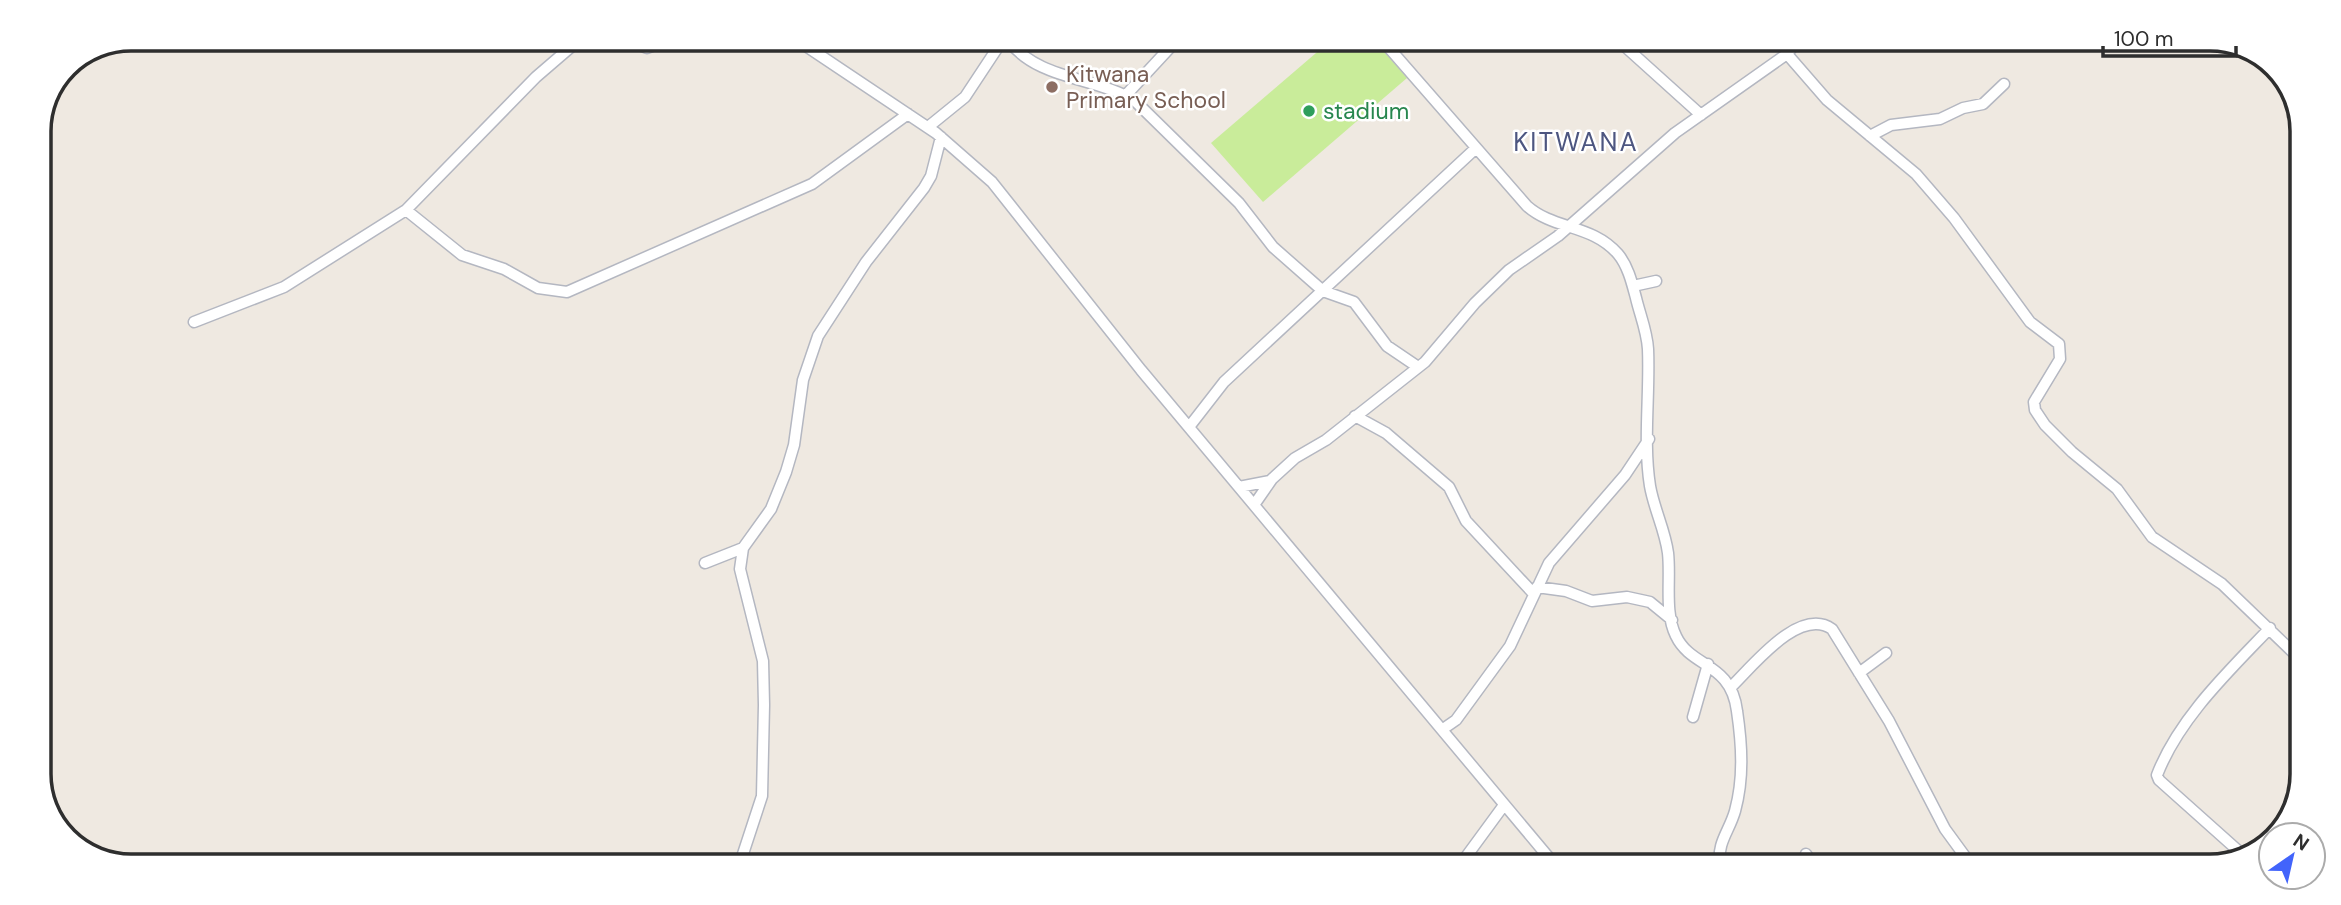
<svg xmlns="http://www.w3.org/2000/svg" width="2341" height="905" font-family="'DM Sans',sans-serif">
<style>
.pitch{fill:#c9ec9a}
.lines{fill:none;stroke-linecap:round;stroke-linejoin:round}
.minor-casing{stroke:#b4b7c1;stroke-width:13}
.minor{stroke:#fff;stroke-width:10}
.education-dot{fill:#8d6e63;stroke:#fff;stroke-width:2.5}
.leisure-dot{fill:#2e9e5b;stroke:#fff;stroke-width:2.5}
.labels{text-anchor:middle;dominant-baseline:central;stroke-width:5;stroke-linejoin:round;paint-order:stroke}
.education-label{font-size:23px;fill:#785e54;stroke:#fff;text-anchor:start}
.leisure-label{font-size:23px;fill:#27864d;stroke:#fff;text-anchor:start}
.quarter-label{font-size:26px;letter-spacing:2px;fill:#4d5680;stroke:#fff}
.rim{fill:none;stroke:#2e2e2e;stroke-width:3.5}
</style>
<rect width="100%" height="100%" fill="#efe9e1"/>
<path class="pitch" d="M1330,41H1375L1407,78L1263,202L1211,143Z"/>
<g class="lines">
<g class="minor-casing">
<path id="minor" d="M626,40L647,48L669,40
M797,40L936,133L992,182L1141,370L1555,865
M1009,41C1038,80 1097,77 1135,101L1239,203L1273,247L1323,291L1354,302L1387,346L1418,367
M1383,41L1527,206C1554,230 1592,224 1618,254C1628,266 1632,283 1636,298C1640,315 1647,331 1648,349C1650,394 1643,442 1650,486C1654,509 1665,530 1668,553C1671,579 1664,612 1676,636C1691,668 1731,662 1737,711C1742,745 1744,778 1735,811C1729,832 1717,842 1720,865
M1620,42L1701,115
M1787,54L1827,100L1916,174L1954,218L2030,322L2059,344L2060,359L2034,402L2035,410L2045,425L2072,452L2117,489L2152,537L2222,584L2298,657
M1126,95L1176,41
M928,127L965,97L1002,41
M1870,136L1891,125L1940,119L1963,108L1983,104L2004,84
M406,210L462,255L504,269L538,288L567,292L812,184L908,114
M1633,286L1656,281
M194,322L284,287L406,210L536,77L579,40
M1355,416L1386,433L1449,487L1466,521L1533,593
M1189,427L1224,382L1475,149
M1239,487L1270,481
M1254,505L1272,479L1295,458L1326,440L1425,362L1475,303L1509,270L1558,236L1675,133L1787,54L1796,42
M705,563L743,548
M1537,587L1566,591L1592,601L1627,597L1650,602L1672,620
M1859,673L1886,653
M1730,688C1752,667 1799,606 1832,629L1889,721L1945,829L1972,866
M1693,717L1708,664
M1443,729L1456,720L1510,646L1549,563L1625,475L1649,439
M1806,854L1814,866
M2243,855L2159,780L2157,775C2179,718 2229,671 2270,628
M740,863L762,796L764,705L763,661L740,569L743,548L771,509L786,472L794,445L803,380L818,336L866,262L924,188L931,176L941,137
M1460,865L1504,805"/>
</g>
<use href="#minor" class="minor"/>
</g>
<circle class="education-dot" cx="1052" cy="87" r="7"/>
<circle class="leisure-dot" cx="1309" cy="111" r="7"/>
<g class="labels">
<g class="education-label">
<text x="1066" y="74">Kitwana<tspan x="1066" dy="26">Primary School</tspan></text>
</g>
<g class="leisure-label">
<text x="1323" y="111">stadium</text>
</g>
<g class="quarter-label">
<text x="1576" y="142">KITWANA</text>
</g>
</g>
<path d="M0 0H2341V905H0ZM131 51H2210A80 80 0 0 1 2290 131V774A80 80 0 0 1 2210 854H131A80 80 0 0 1 51 774V131A80 80 0 0 1 131 51Z" fill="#fff" fill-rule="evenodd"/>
<path class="rim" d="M131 51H2210A80 80 0 0 1 2290 131V774A80 80 0 0 1 2210 854H131A80 80 0 0 1 51 774V131A80 80 0 0 1 131 51Z"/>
<g transform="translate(2292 856) rotate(34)"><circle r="33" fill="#ffffff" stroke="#ababab" stroke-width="2"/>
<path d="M0-5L12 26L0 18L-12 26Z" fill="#4264fb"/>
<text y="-10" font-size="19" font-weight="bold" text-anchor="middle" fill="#2e2e2e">N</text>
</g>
<path d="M2103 46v10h133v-10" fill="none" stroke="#2e2e2e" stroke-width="3.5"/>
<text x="2114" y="46" font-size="21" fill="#2e2e2e" stroke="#ffffff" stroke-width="5" paint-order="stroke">100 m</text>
</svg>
